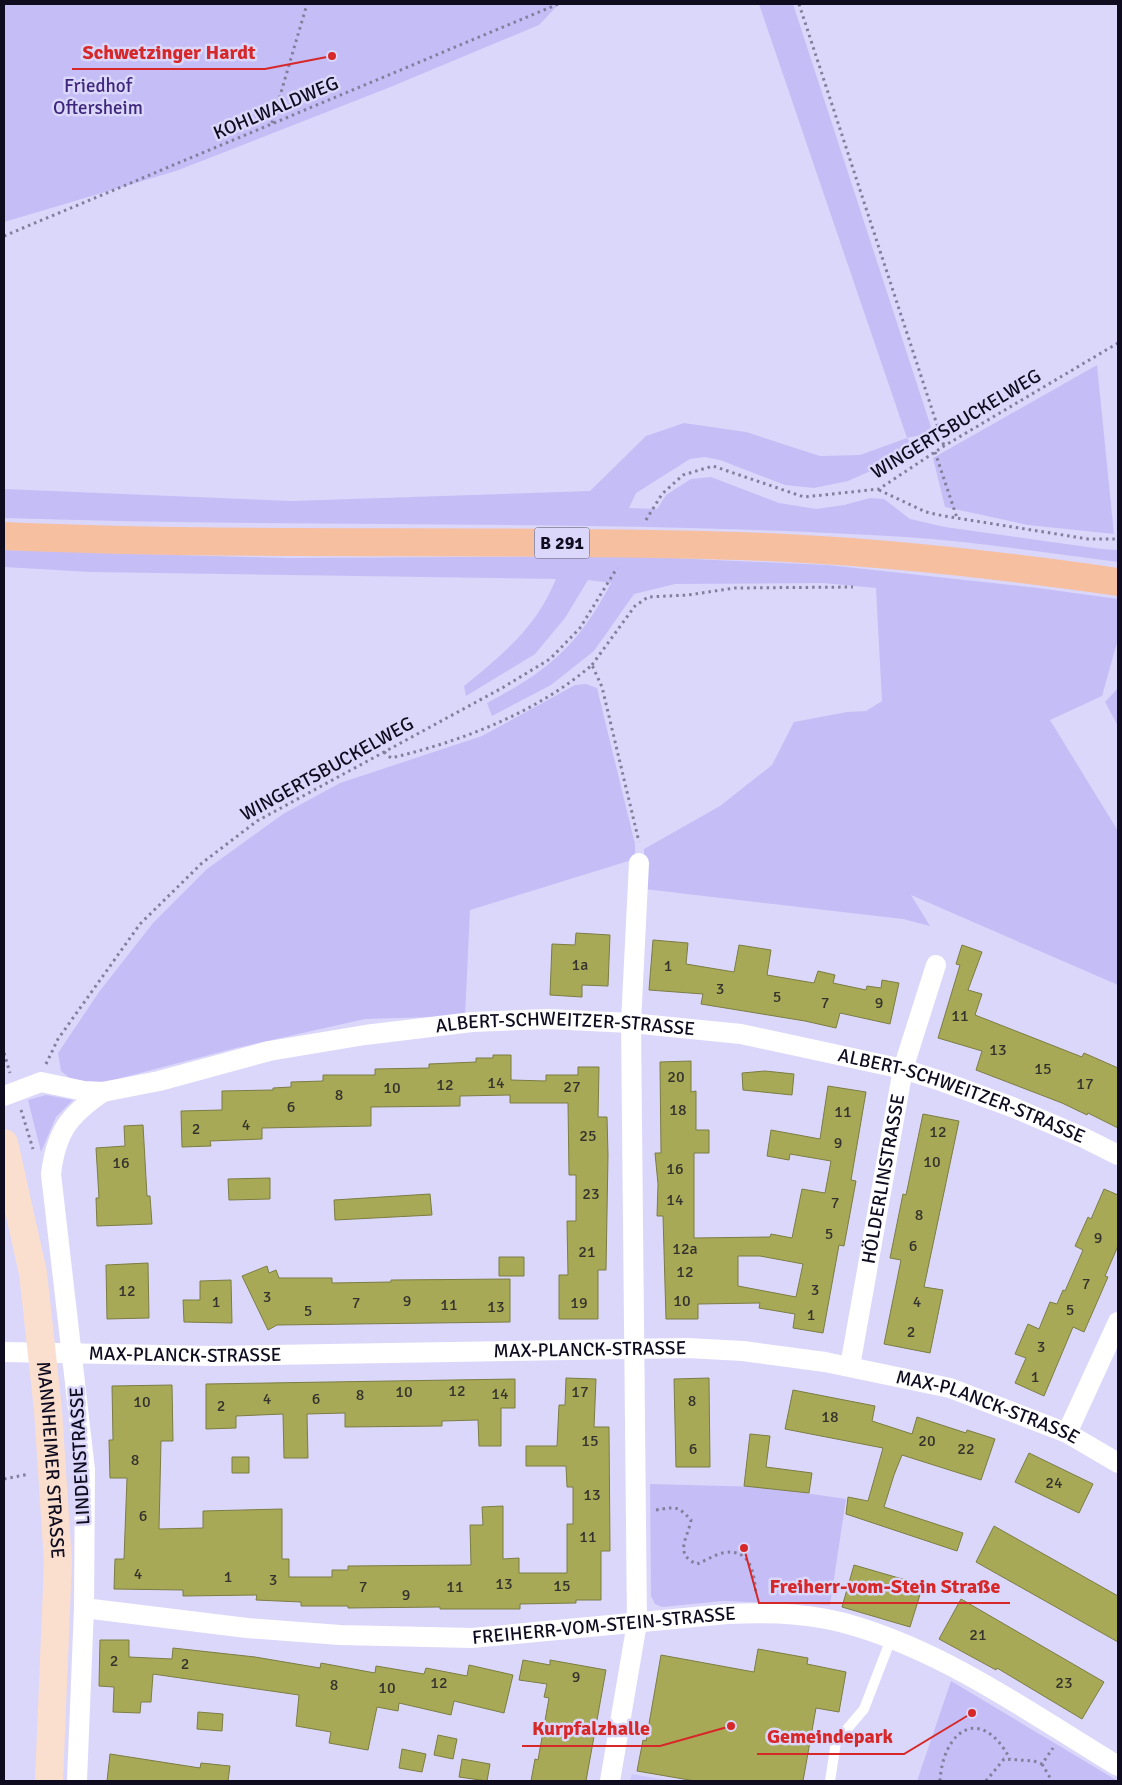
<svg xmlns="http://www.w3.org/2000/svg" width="1122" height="1785" font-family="Signika,sans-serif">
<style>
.built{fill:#cec8fc}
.green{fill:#c5bef6}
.building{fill:#a8a956;stroke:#7b7d42;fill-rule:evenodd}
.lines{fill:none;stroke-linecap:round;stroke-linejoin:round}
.path{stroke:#827e9b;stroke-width:3;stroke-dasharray:2.5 4;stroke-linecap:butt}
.lane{stroke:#fff;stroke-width:10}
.street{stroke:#fff;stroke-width:20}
.secondary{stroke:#fadfcf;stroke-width:28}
.primary{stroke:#f6bfa0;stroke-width:28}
.labels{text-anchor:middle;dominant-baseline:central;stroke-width:5;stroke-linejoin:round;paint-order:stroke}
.number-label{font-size:16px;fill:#35332d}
.shield{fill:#dbd7fb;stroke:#4c4961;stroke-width:1}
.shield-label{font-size:18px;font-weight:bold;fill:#0f0c1f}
.park-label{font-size:19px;fill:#3e277c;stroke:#dbd7fb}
.street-label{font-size:19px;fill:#0f0c1f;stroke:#dbd7fb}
.leader{fill:none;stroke:#d62828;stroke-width:2}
.callout-dot{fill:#d62828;stroke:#dbd7fb;stroke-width:2}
.callout-label{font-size:20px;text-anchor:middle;font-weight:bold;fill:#d62828;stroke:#dbd7fb;stroke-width:5;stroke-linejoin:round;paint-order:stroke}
</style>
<rect width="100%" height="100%" fill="#dbd7fb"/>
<path class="built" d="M632,1774L671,1781H630Z"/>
<path class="green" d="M4,4H559L539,25L388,88L176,171L4,222Z
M759,4H793L931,427L925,434L907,438L916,451L848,481L814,488L785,485L720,460L704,457L690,459L636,493L629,508L657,509L666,495L691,479L711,477L779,503L816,509L844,505L870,498L884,499L910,519L945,527L1102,549L1118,550V562C1048,553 977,542 906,537C606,519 305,528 4,518V489L291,501L590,491L646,436L684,423L746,432L820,456L860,455L907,438Z
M1097,365L1114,534L1028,525L945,507L933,458Z
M4,550L286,558L627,556L828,565L1038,588L1118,599V639L1102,696L1050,720L1118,831V985L911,895L930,926L903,919L644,889V849L720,806L772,765L794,722L847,712L866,711L882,701L876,588L823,583L675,584L634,594L594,651L551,685L492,716L487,703C548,671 578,646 611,583L588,580L565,618L535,654L466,696L464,686C504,653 536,628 556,579L90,572L4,567Z
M586,684L597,688L635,844V859L470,910L465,1016L365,1019L236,1048L117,1079L88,1084L71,1079L61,1071L58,1053L99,992L153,923L207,869L283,814L340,783L482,736L575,685Z
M1118,688V726L1105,702Z
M46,1095L73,1100L56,1117L41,1152L28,1100Z
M650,1484L764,1487L846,1499L830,1605L723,1601L662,1607L655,1604L651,1596Z
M951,1681L1118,1781H917Z"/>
<path class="building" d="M576,933L610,935L608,986L582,985V997L550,995L552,944L575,945Z
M653,940L688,943L686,964L734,972L739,945L771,950L767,975L814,983L818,971L835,975L833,983L866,990L867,986L881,988L882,980L899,983L890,1024L840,1013L836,1028L805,1021L701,1004L703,994L649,990Z
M962,945L982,952L968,990L982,994L975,1015L1082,1057L1084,1053L1118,1068V1128L1088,1113L1087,1115L1062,1103L976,1070L982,1051L938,1038L960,965L956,964Z
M493,1055H511V1080L546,1081V1075H578V1067H599L598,1117H607L608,1155L606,1270H598V1319H559V1275H568L567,1221H576V1175H569L568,1103H510V1095L460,1096V1106L371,1107V1126L262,1128V1139L210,1141L211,1146L182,1147L181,1111L222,1110V1091L273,1090V1088L291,1087V1082L323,1081V1075H375V1069L429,1068V1064L476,1062V1058H493Z
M691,1061V1092L696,1091V1130H709V1153H694V1238L770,1237L771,1234L792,1238L802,1189L825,1193L831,1161L790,1154L789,1160L767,1156L771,1130L820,1139L828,1086L866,1092L851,1180L856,1181L844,1246L839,1245L823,1333L793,1328L795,1314L759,1308L760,1303L698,1304V1319H666L663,1216H657L658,1184L655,1153H661L660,1062ZM738,1256H760L803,1264L796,1297L738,1286Z
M765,1071L794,1074L792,1095L743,1090L742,1073Z
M923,1114L959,1121L924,1287L943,1290L930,1353L884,1344L901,1260L890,1258L903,1194L906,1195Z
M143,1125L147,1196H150L152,1224L97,1226L96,1198H99L96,1148L125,1146L124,1126Z
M270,1178V1199L229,1200L228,1179Z
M1104,1189L1118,1195V1246L1105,1276L1108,1277L1084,1332L1073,1327L1044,1396L1015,1383L1026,1358L1015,1354L1028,1324L1039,1329L1050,1302L1057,1304L1063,1290L1065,1291L1083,1250L1075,1246L1088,1217L1091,1219Z
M430,1194L432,1215L335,1220L334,1200Z
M499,1257H524V1276H499Z
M148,1263L149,1318L107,1319L106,1265Z
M267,1266L269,1273L276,1270L279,1278H332V1283L391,1282V1280L510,1279V1322L277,1325L268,1330L242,1276Z
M231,1280L232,1323L184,1322L183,1300H200V1281Z
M566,1378L596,1379L594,1427H609L610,1551H601V1600H576V1603L520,1604V1609H440V1607L348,1608V1606H301V1602L256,1600L257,1595L183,1596V1590L114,1589L115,1559H124L127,1478H110L109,1440H113L112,1386L172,1385L173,1441H161L159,1529L203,1528V1511L282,1509V1559H289V1577H332V1570H348V1566L471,1565L470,1525H483L482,1507L503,1506V1559L519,1558V1573H567V1524H573V1487H567L566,1466H526V1446H557L559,1405H565Z
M709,1378L710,1467H676L674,1379Z
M515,1379V1408H501V1446H479L478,1420L442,1421V1426L345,1427V1413L307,1414L308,1458H284L283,1414L236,1416V1428L206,1429V1384Z
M793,1390L875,1406L872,1421L912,1434L917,1417L966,1433L967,1430L995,1439L981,1480L902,1455L894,1475L884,1507L963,1533L957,1551L846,1514L848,1497L868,1501L883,1448L785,1429Z
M750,1434L770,1436L766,1467L812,1473L809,1493L744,1486Z
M1029,1453L1093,1484L1079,1513L1015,1482Z
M232,1457H249V1473H232Z
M994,1526L1118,1596V1642L976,1562Z
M854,1565L923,1585L910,1627L842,1607Z
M961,1599L1104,1682L1082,1719L997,1668L996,1670L939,1639Z
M100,1640H129V1657L172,1659L173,1648L255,1657L320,1668L321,1663L375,1673L376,1666L424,1674L426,1668L467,1676L469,1665L513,1675L504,1713L454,1701L451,1715L399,1703L398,1711L377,1707L368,1750L329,1743L331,1732L296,1726L299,1695L153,1674L151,1702H141L140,1713L113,1712L114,1687L99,1686Z
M758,1649L808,1658L807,1664L846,1672L839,1712L816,1708L803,1781H695L637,1771L643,1740L646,1741L661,1655L754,1672Z
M523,1660L550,1665V1660L606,1670L586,1781H531L535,1759L538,1760L549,1698L544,1697L547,1684L519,1680Z
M198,1712L223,1714L222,1731L197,1729Z
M438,1735L457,1739L453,1759L434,1755Z
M402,1749L426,1754L422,1772L399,1768Z
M110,1754L200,1768L201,1763L230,1766L228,1781H107Z
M462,1759L490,1764L487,1781L459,1777Z"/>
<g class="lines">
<path class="path" d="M799,4L944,446
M272,123L307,4
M4,236L558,4
M935,452L957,518
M879,490L926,512L944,516L1088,539H1118
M646,520L662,494L683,475L713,466L804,497L879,489L944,446L1118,343
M592,665L635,606L648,597L688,595L735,588L853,587
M384,752L391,758C462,741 536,713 592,665L602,687L639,842
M4,1053L10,1073
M46,1064L58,1039L140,924L202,863L257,821L502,688L550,659L580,628L617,568
M21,1110L33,1149
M4,1479L29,1474
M656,1510C676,1507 677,1505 691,1520C688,1538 673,1554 697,1564C705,1561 714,1555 722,1553C751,1547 754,1573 756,1594
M1042,1764L1052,1781
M940,1781C943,1730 981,1704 1010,1759
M986,1781L1004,1759L1034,1761L1042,1764L1053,1748"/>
<path class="lane" d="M830,1781L836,1742L864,1709L891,1639"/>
<g class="street">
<path id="s1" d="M4,1096L41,1082L84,1091L103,1092L159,1081L269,1051L365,1035L472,1022L548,1019L631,1023L741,1034L903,1069L941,1081L1012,1107L1082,1137L1118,1155"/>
<path id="s2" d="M4,1352L213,1356L687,1348L743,1351L825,1362L950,1388L1067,1433L1118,1463"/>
<path id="s3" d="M850,1366L903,1069L936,965"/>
<path d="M1067,1433L1118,1322"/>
<path id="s4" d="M84,1608L247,1628L340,1635L472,1638L727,1614C771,1612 815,1613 858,1627C952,1656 1035,1716 1118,1766"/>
<path d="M77,1781L84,1608L85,1470L51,1174C56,1132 69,1115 103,1092"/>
<path d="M610,1781L637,1623L631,1023L639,863"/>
</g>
<path class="secondary" id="s5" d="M4,1143L33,1273L48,1410L58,1562L49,1781"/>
<path class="primary" d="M4,536C248,547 494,538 739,546C866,550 993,564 1118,582"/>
</g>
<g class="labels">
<g class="number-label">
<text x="580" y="965">1a</text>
<text x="668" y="966">1</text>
<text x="720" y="989">3</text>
<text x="777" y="997">5</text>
<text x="825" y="1003">7</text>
<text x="879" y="1003">9</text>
<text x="960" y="1016">11</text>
<text x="998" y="1050">13</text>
<text x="1043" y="1069">15</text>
<text x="676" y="1077">20</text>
<text x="496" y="1083">14</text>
<text x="1085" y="1084">17</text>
<text x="445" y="1085">12</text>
<text x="572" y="1087">27</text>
<text x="392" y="1088">10</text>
<text x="339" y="1095">8</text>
<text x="291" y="1107">6</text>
<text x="678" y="1110">18</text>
<text x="843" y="1112">11</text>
<text x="246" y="1125">4</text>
<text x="196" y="1129">2</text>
<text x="938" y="1132">12</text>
<text x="588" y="1136">25</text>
<text x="838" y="1143">9</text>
<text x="932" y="1162">10</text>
<text x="121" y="1163">16</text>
<text x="675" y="1169">16</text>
<text x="591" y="1194">23</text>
<text x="675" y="1200">14</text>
<text x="835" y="1203">7</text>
<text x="919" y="1215">8</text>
<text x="829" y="1234">5</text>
<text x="1098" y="1238">9</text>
<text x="913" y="1246">6</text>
<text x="685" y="1249">12a</text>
<text x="587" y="1252">21</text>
<text x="685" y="1272">12</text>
<text x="1086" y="1284">7</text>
<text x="815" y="1290">3</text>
<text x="127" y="1291">12</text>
<text x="267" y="1297">3</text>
<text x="407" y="1301">9</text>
<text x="682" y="1301">10</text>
<text x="216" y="1302">1</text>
<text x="917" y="1302">4</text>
<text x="356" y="1303">7</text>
<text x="579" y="1303">19</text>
<text x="449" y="1305">11</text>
<text x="496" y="1307">13</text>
<text x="1070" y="1310">5</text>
<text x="308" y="1311">5</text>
<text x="811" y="1315">1</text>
<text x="911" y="1332">2</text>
<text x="1041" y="1347">3</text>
<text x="1035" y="1377">1</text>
<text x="457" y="1391">12</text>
<text x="404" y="1392">10</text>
<text x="580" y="1392">17</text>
<text x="500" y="1394">14</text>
<text x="360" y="1395">8</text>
<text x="267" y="1399">4</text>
<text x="316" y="1399">6</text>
<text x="692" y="1401">8</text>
<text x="142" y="1402">10</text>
<text x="221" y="1406">2</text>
<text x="830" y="1417">18</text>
<text x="590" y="1441">15</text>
<text x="927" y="1441">20</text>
<text x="693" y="1449">6</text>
<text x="966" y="1449">22</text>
<text x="135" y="1460">8</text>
<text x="1054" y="1483">24</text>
<text x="592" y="1495">13</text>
<text x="143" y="1516">6</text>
<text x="588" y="1537">11</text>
<text x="138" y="1574">4</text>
<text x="228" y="1577">1</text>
<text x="273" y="1580">3</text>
<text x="504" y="1584">13</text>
<text x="562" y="1586">15</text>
<text x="363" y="1587">7</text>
<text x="455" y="1587">11</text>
<text x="406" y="1595">9</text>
<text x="978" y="1635">21</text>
<text x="114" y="1661">2</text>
<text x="185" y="1664">2</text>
<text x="576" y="1677">9</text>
<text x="439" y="1683">12</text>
<text x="1064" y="1683">23</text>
<text x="334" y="1685">8</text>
<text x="387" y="1688">10</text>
</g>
<rect class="shield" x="534.5" y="527.5" width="55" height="31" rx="4"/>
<g class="shield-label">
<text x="562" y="543">B 291</text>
</g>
<g class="park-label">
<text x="98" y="86">Friedhof<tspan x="98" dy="22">Oftersheim</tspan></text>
</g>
<g class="street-label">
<text transform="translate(276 108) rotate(-23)">KOHLWALDWEG</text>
<text transform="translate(956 424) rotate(-31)">WINGERTSBUCKELWEG</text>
<text transform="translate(327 769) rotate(-29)">WINGERTSBUCKELWEG</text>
<text stroke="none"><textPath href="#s1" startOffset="572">ALBERT-SCHWEITZER-STRASSE</textPath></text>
<text stroke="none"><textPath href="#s1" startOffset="978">ALBERT-SCHWEITZER-STRASSE</textPath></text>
<text stroke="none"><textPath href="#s3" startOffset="190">HÖLDERLINSTRASSE</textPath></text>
<text stroke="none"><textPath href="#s2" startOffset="586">MAX-PLANCK-STRASSE</textPath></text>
<text stroke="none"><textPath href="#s2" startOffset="181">MAX-PLANCK-STRASSE</textPath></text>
<text stroke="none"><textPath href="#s2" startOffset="991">MAX-PLANCK-STRASSE</textPath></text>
<text transform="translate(80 1456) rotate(-93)">LINDENSTRASSE</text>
<text stroke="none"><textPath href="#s5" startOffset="321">MANNHEIMER STRASSE</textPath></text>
<text stroke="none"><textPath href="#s4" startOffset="522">FREIHERR-VOM-STEIN-STRASSE</textPath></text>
</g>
</g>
<path class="leader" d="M332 56L265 69H72M744 1548L759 1603H1010M731 1726L660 1746H522M972 1713L904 1754H757"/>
<g class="callout-dot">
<circle cx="332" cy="56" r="5"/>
<circle cx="744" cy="1548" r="5"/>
<circle cx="731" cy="1726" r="5"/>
<circle cx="972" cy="1713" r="5"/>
</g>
<g class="callout-label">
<text x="169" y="59">Schwetzinger Hardt</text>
<text x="885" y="1593">Freiherr-vom-Stein Straße</text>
<text x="591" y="1735">Kurpfalzhalle</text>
<text x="830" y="1743">Gemeindepark</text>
</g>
<rect width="1122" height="1785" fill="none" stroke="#0f0c1f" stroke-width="10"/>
</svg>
